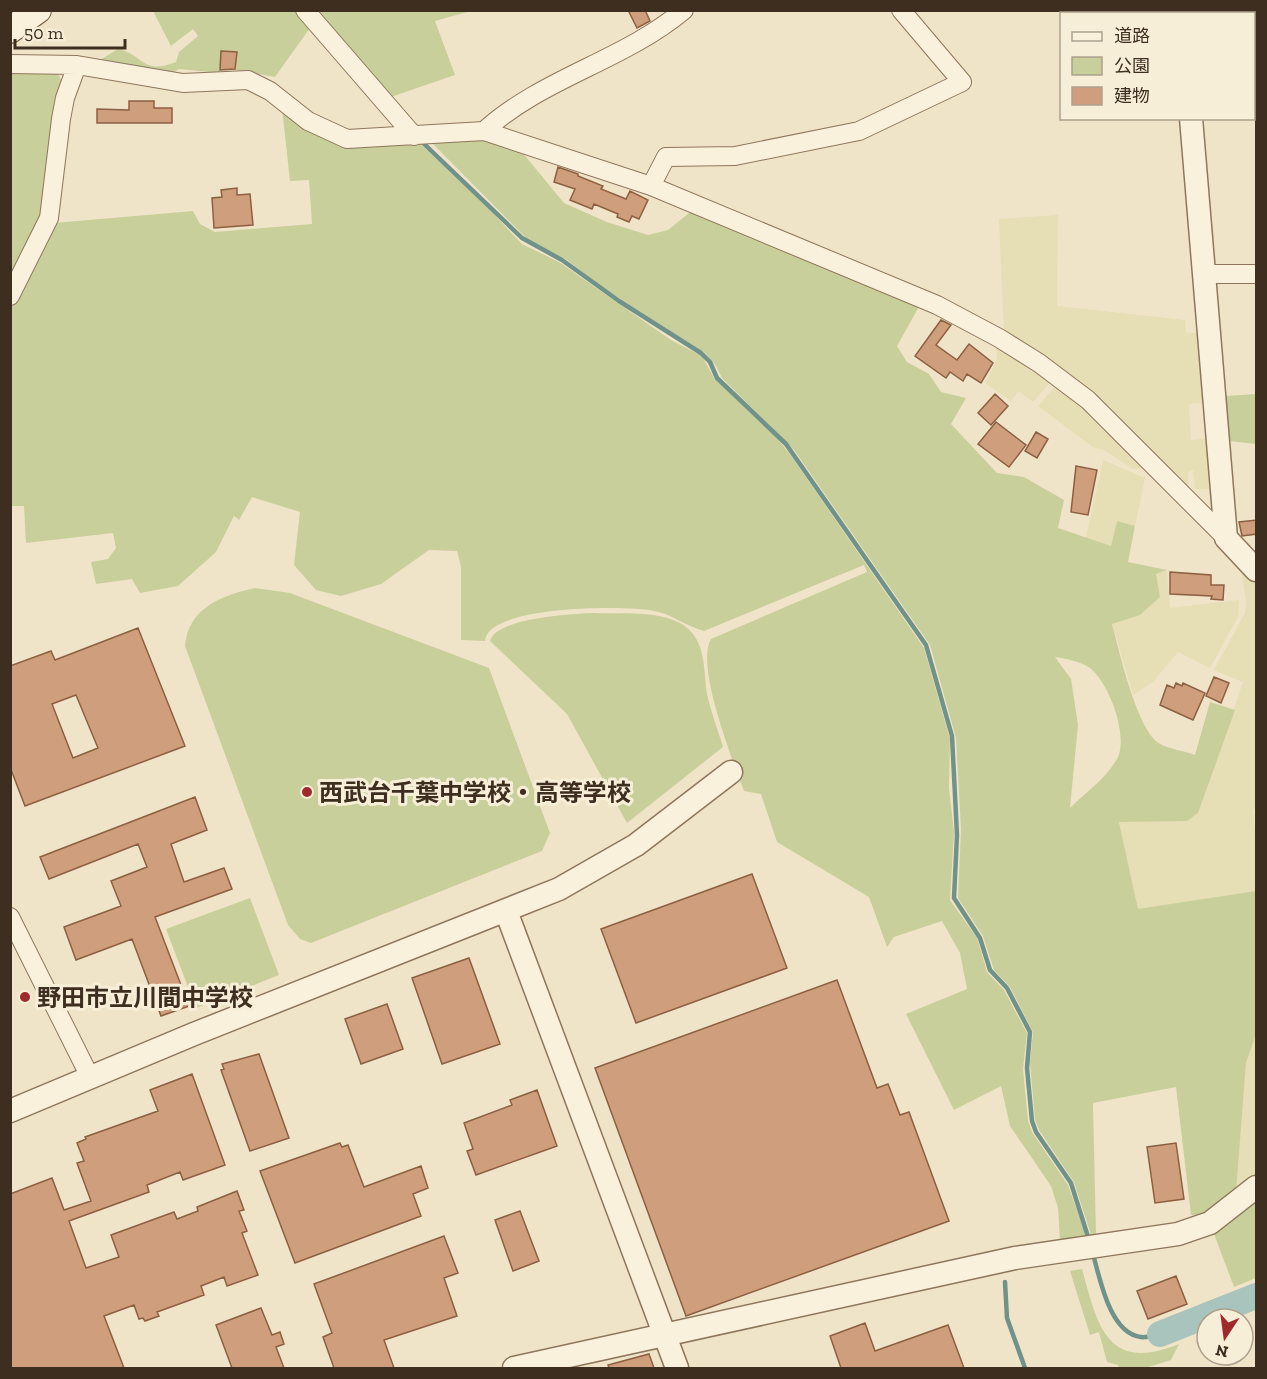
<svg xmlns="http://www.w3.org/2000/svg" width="1267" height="1379" font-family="'Zilla Slab','Noto Sans JP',serif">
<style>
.farmland{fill:#e6deb5}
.green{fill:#c9cf9b;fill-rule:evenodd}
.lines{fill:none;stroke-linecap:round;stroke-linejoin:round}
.stream{stroke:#6f938a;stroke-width:4.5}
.river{stroke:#a9c4bc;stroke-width:26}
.building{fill:#cf9f7d;stroke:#8d5f41;stroke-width:1.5;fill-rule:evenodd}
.minor-casing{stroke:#8d765c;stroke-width:20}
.tertiary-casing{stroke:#8d765c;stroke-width:25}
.secondary-casing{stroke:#6f573f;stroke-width:28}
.minor{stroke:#faf1dc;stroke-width:18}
.tertiary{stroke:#faf1dc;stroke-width:22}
.secondary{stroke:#faf1dc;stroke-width:26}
.poi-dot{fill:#9e2a2b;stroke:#f7eed8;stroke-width:2}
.labels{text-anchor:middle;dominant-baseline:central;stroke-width:6;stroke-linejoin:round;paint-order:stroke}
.poi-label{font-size:24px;font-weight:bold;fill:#3d2e20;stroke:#f7eed8;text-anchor:start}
</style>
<rect width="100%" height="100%" fill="#f0e4c8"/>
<path class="farmland" d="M1058,215L1057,306L1185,320L1186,332L1202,334L1207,403L1189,404L1191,440L1210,438L1214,489H1195L1193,470L1188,472L1189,492L1004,335L999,219Z
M996,341L1051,381L1033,402L1019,391L1011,401L985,383L997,359Z
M1056,385L1097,415L1143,468L1133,469L1102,449L1094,448L1038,406Z
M1103,460L1145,478L1135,526L1117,521L1111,546L1086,538Z
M1241,568L1256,583V808L1253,809L1256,842V891L1138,910L1119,821H1187L1198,813L1243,682L1214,670L1245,613L1246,602Z
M1167,570L1170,608L1239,600L1238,617L1210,668L1178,652L1153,682L1133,695L1112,623L1140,615L1160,597L1155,574Z
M1256,1034V1175L1236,1192L1246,1063Z"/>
<path class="green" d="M153,11H296L310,28L275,77L235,70L236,51H221L220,73L179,69L170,75L100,60L118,49C143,54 143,76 176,62L179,52L198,36L193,29L171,46Z
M309,11H471L435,21L455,75L385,99Z
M11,69H56L61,80L53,110L40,219L11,277Z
M282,108L351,147L417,141L470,189L522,244L559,262L671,340L702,356L714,378L778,439L792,457L924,648L950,739L949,788L954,832L950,900L977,938L987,972L1004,990L1027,1033L1023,1069L1028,1121L1032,1132L1068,1185L1086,1236L1060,1241L1058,1208L1051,1186L1010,1126L1001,1086L954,1110L906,1014L967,989L960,953L942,921L894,937L887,947L869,897L777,842L761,794L744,791C733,761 695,666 711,639L867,572L864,565L704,631C687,627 672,614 654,611C626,605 487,605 485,641L461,640V567L457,551L429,550L381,584L341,596L316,590L294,565L300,512L252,497L239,520L234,516L216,552L178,586L140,593L132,579L96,584L91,562L108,559L116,548L113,533L26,543L24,506H11L10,311L54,223L193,211L200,224L215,232L312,224L309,180L290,181Z
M478,136L517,146L564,203L607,222L648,235L668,230L694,209L921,303L897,346L907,362L929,374L941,392L966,398L951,424L997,473L1024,477L1064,500L1058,528L1111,546L1117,521L1135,526L1128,562L1167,570L1156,574L1160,597L1140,615L1112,624C1119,650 1137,731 1160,744C1169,749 1185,751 1195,755L1210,702L1235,710L1198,813L1187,821L1119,822L1138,909L1256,891V1034L1246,1063L1236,1192L1204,1217L1191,1215L1176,1087L1093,1103L1096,1234L1091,1235L1074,1182L1039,1130L1035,1120L1030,1063L1033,1032L1010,987L994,970L983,936L958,898L961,829L956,738L930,645L794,450L722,378L716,366L705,353L600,286L567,260L527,239L434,145L424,139ZM1055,657C1063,658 1083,662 1090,668C1109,683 1128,734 1118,757C1108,777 1085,793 1070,808L1078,725L1071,679Z
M1256,394V444L1229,441L1226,396Z
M255,588L290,593L489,668L550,833L542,851L311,943L300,939L288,925L185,646C188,608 222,595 255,588Z
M593,613C620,614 656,610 680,623C707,638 703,668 707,694C711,712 718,730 723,747L627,823L567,714L490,641C495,618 572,614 593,613Z
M250,898L279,975L196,1008L166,929Z
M1256,1201V1278L1234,1287L1214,1234Z
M1082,1269C1098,1327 1107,1373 1179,1344L1171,1360L1145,1368H1119L1118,1365L1107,1362L1099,1332L1090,1335L1070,1271Z"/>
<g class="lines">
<path class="stream" d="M420,140L522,238L562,260L619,301L701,353L710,362L717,378L786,444L926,645L952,736L957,835L954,898L980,938L990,970L1007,988L1030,1032L1027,1068L1032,1121L1036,1132L1071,1183L1089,1240
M1093,1254C1100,1279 1110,1334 1141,1337C1147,1338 1154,1335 1160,1334
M1005,1282L1007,1318L1025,1368"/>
<path class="river" d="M1160,1334L1256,1296"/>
</g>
<path class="building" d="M628,10H645L650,21L637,28Z
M221,51L237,52L235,69L220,70Z
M129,101H154V108H172V123H97V109L129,110Z
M558,167L578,174V176L603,186L601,189L626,199L630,191L648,200L639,219L632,216L629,222L617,217L618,214L594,204L592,209L570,200L575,189L554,182Z
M237,188V195L250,194L253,225L214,228L212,198L222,197L221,190Z
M941,320L951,325L936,345L957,360L969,344L993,363L981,383L967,374L963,381L950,372L946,378L915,356Z
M995,394L1008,406L991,425L978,413Z
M996,422L1026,445L1009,467L978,444Z
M1036,432L1048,439L1037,458L1025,451Z
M1076,466L1097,470L1088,515L1071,512Z
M1257,520V534L1242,536L1239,522Z
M1170,572L1211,575V585H1224L1223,600L1211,599L1212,596L1170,594Z
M138,628L185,746L25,806L10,767V666L51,651L55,660ZM76,695L98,748L73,758L52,704Z
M1214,677L1229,683L1221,703L1206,696Z
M1176,683L1182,686L1183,683L1205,693L1193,720L1160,705L1167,685L1174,688Z
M195,797L207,830L171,844L184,882L224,868L232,889L155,917L189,1006L161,1016L132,939L76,960L64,927L121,906L111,881L147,867L138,844L49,879L40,857Z
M752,874L787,968L636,1023L601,929Z
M469,958L500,1044L442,1064L412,978Z
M837,980L877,1088L888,1084L900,1115L909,1112L949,1221L686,1316L595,1068Z
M387,1004L403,1049L361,1064L345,1019Z
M259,1054L289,1138L250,1151L221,1070L224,1069L222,1064Z
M192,1074L225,1165L183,1180L180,1172L147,1185L149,1192L69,1221L86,1268L119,1257L111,1235L174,1212L177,1219L198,1211L197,1207L237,1191L244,1210L239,1211L247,1231L242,1233L258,1275L227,1286L224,1277L201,1286L204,1295L157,1312L159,1316L145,1321L143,1318L139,1319L134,1305L104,1316L124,1368H10V1194L52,1178L64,1210L91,1201L77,1163L84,1161L77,1143L86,1139L85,1137L158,1111L150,1090Z
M537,1090L557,1146L476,1175L467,1151L473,1149L464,1123L512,1105L510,1100Z
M340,1143L342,1147L348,1145L364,1187L421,1166L428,1188L413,1194L421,1216L295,1263L260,1171Z
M1176,1143L1184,1199L1155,1203L1147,1147Z
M520,1211L539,1261L513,1271L495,1220Z
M444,1236L458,1273L444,1278L457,1316L384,1340L394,1368H334L323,1337L332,1333L314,1284Z
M1176,1276L1187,1304L1148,1319L1137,1291Z
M261,1308L272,1335L280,1332L284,1344L276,1347L284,1368H232L216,1325Z
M865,1323L875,1351L948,1325L964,1368H841L830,1336Z
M649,1354L654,1368H609L608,1365Z"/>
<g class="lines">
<g class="minor-casing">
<path id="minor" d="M305,10L414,136
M1235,14L1247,10
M10,64L77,65L183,83L248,80L270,91L308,121L347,139L484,131L651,186L937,305L999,338L1039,363L1088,400L1226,538
M484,131C542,78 623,61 684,10
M651,186L666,157L735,156L859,131L962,82L901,10
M1205,274H1256
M10,296L49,218L61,119L65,98L77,65
M10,917L90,1077"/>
</g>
<g class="tertiary-casing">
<path id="tertiary" d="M1181,10V14
M1191,118L1226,538L1256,570
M506,911L677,1368
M10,1111L194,1034L559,889L636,845L731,772
M514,1368L1015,1258L1178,1234L1210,1223L1256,1187"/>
</g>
<g class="secondary-casing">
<path id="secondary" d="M10,30L38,10"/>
</g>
<use href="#minor" class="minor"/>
<use href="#tertiary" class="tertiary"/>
<use href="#secondary" class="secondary"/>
</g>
<g class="poi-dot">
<circle cx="307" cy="792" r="6"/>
<circle cx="25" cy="997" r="6"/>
</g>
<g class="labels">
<g class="poi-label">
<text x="319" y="792">西武台千葉中学校・高等学校</text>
<text x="37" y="997">野田市立川間中学校</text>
</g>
</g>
<rect width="1267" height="1379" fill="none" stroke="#3d2e20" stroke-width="24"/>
<rect x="1060" y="12" width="195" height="108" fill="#f7eed8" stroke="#ada18e" stroke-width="1.5"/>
<rect x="1072" y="32" width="30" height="9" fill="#faf1dc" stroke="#ada18e" stroke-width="1.5"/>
<text x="1114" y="42" font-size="18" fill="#3d2e20">道路</text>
<rect x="1072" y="57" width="30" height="18" fill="#c9cf9b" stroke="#ada18e" stroke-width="1.5"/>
<text x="1114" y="72" font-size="18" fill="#3d2e20">公園</text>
<rect x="1072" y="87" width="30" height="18" fill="#cf9f7d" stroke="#ada18e" stroke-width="1.5"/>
<text x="1114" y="102" font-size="18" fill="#3d2e20">建物</text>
<g transform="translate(1225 1337) rotate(193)"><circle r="28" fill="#f7eed8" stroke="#ada18e" stroke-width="1.5"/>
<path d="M0-4.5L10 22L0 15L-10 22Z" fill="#9e2a2b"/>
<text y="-9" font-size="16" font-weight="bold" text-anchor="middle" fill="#3d2e20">N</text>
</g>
<path d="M15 39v9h110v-9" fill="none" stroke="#3d2e20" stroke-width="3"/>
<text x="24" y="39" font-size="18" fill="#3d2e20" stroke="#f7eed8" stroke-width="4.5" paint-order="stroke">50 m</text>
</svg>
